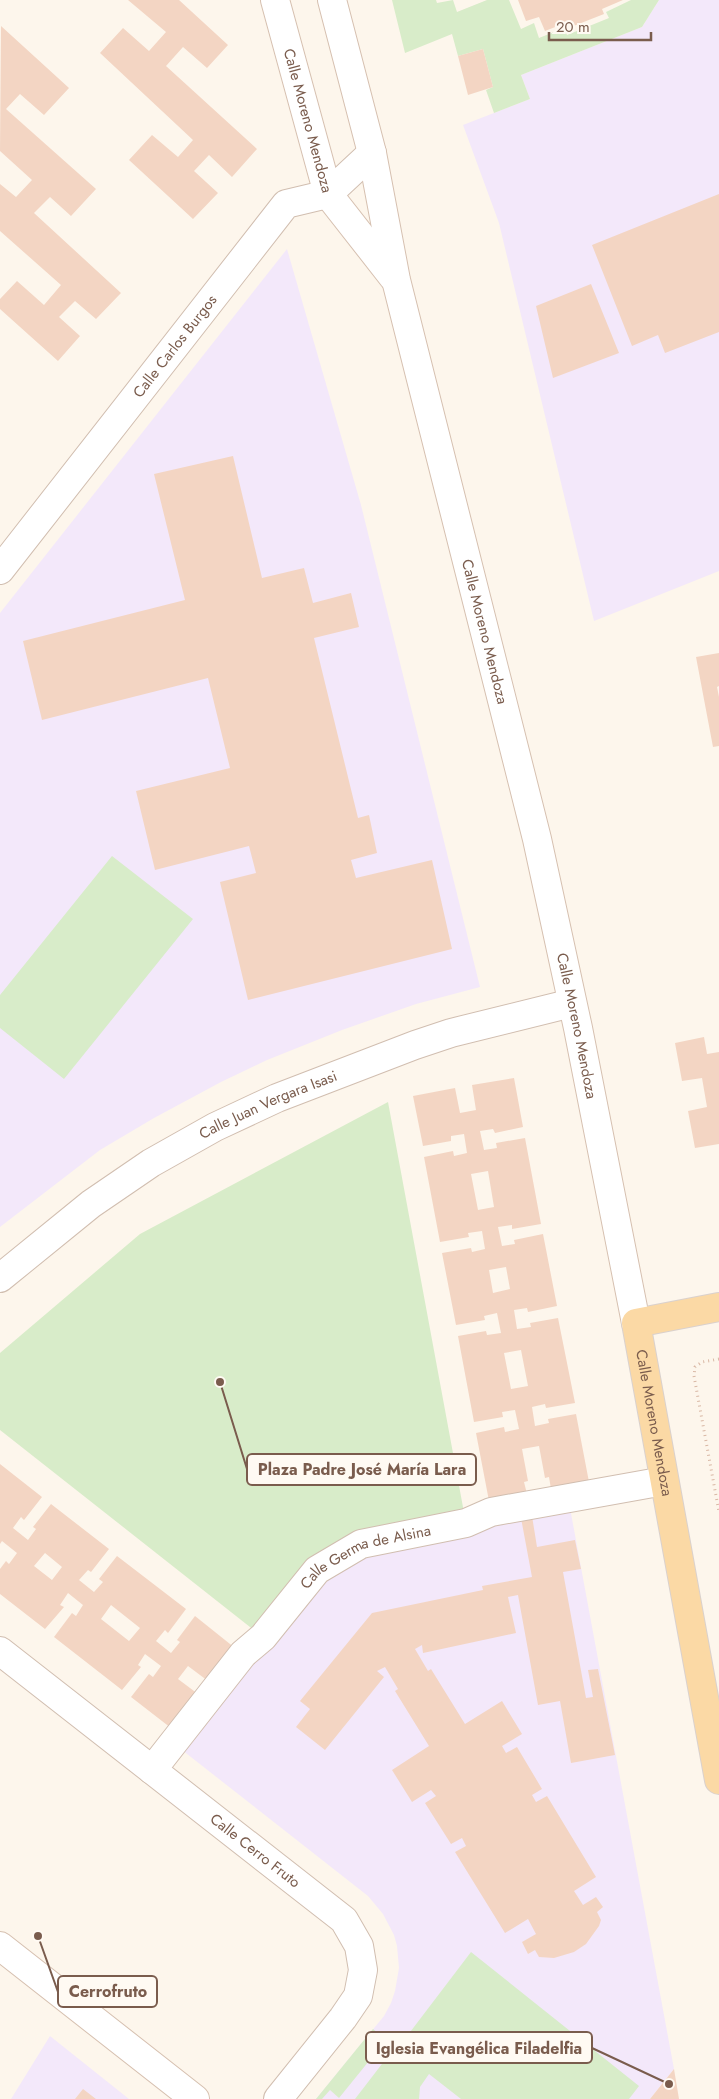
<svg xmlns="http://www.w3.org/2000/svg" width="719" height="2099" font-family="Jost,sans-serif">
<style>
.education{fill:#f3e8fa}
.green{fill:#d8ecc9}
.building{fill:#f3d5c3;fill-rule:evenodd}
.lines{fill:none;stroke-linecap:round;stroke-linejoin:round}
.street-casing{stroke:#d1beb0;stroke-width:30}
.secondary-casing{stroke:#d6c0b0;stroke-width:30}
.primary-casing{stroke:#dad1cd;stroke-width:30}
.path{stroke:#d9b8a5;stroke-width:3;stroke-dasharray:1 4;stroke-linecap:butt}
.street{stroke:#fff;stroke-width:28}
.secondary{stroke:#fff;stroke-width:28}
.primary{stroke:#fbd9a5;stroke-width:28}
.labels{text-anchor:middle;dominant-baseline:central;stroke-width:4.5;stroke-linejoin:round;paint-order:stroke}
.street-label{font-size:15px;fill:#7a5c4d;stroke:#fffaf3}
.leader{fill:none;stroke:#7a5c4d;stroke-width:2}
.callout-dot{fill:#7a5c4d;stroke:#fffaf3;stroke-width:2}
.callout{fill:#fffaf3;stroke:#7a5c4d;stroke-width:2}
.callout-label{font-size:16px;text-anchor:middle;font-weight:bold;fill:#7a5c4d}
</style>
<rect width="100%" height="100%" fill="#fdf6ec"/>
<path class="education" d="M659,0H719V571L594,621L499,223L463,125L530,99L521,75L642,27Z
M287,249L361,505L480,987L416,1004L342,1030L267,1060L221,1082L154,1118L100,1150L0,1227V613Z
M570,1508L674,2069L650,2099H316L384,2016L391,2003L395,1991L399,1968L397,1946L394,1935L383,1914L368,1896L182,1750L320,1574L363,1549Z
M50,2036L129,2099H11Z"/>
<path class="green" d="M392,0H436L437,3L453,0L457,12L487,0H509L521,29L534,23L539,38L564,28L567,35L609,18L606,12L631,0H659L642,27L521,75L530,99L494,113L486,90L493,87L483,49L458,56L452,34L405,53Z
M112,856L193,919L64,1079L0,1028V995Z
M388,1102L465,1518L357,1539L259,1634L0,1430V1353L140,1234Z
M471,1952L639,2086L629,2099H461L429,2074L420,2087L419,2099H355L395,2047L398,2048Z
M373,2029L386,2040L339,2098L330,2090L322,2099H316Z"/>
<path class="building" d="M128,0H179L228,45L207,68L183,47L166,66L257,149L232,177L209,155L194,171L218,193L193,219L129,160L152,135L178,157L193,140L100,53L123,28L149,51L166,32Z
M518,0H623L602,9L604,14L571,27L568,22L545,31L539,17L526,21Z
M1,26L69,88L44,115L20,94L6,109L96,189L71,216L50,197L34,213L121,293L96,319L75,301L59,317L80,336L58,361L0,309V299L17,281L44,305L61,285L0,231V184L16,197L32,180L0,151Z
M483,49L493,87L468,95L458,56Z
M719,194V332L665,353L658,335L632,346L592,245Z
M591,284L619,353L553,378L536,306Z
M233,456L262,578L304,568L313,603L351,593L359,627L314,638L358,818L369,815L377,853L351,860L356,878L432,860L452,949L248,1000L220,882L256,873L249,846L155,870L136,791L230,768L208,678L42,720L23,641L185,600L154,474Z
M719,653V686L717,687L719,697V746L713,747L696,657Z
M704,1037L707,1054L719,1052V1144L695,1148L688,1111L707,1107L702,1078L682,1081L675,1043Z
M514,1078L523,1127L495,1133L493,1129L480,1131L484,1150L497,1148L496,1143L525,1138L541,1224L512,1229V1225L498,1227L502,1246L515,1244L514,1240L543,1234L557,1306L528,1312L527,1308L514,1310L517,1329L531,1327L530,1323L558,1318L575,1403L546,1408L545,1404L532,1407L535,1426L549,1423L548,1419L576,1414L589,1482L551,1489L549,1477L545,1478L539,1446L522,1449L528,1481L524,1482L527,1494L489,1501L476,1433L504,1427L505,1432L519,1429L515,1410L502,1412L503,1417L474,1422L458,1336L486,1331L487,1335L501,1333L497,1313L484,1316L485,1320L456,1325L442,1253L471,1248L472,1252L485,1249L482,1231L468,1233L469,1237L440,1242L424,1157L453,1151L454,1156L467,1153L464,1134L451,1136V1141L423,1146L413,1096L455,1088L460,1113L476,1110L472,1085ZM488,1171L494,1207L478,1210L471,1174ZM506,1267L510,1289L493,1293L489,1270ZM521,1350L528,1386L511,1389L504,1353Z
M0,1464L42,1497L24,1520L21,1517L13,1528L28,1540L36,1529L33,1527L51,1504L109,1549L91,1572L88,1570L79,1580L94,1592L103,1582L99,1579L117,1556L186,1609L168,1633L165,1630L156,1641L171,1653L180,1642L177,1640L195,1616L235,1648L208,1681L188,1666L178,1679L198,1694L171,1728L131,1697L149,1674L153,1677L161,1666L145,1654L138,1665L141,1667L122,1690L54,1637L72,1613L76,1616L83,1605L68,1593L60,1605L64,1607L45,1629L0,1594V1569L6,1561L9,1564L17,1553L2,1541L0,1544ZM45,1553L62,1567L52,1580L34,1566ZM111,1605L140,1628L129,1641L101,1619Z
M532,1516L537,1547L575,1540L581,1569L563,1572L586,1698L593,1697L588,1670L598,1669L615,1755L571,1763L560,1701L538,1705L518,1595L508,1597L516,1633L423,1653L422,1645L415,1649L428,1671L431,1669L465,1724L502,1701L522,1734L502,1746L506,1753L517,1747L542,1789L532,1795L536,1802L547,1796L596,1877L574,1891L583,1905L596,1897L603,1907L597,1912L601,1920L599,1926L586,1944L574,1952L554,1958L539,1957L535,1950L528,1954L522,1942L536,1934L528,1919L505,1933L455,1852L466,1846L462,1838L451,1844L425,1803L436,1796L431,1790L412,1802L392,1770L429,1746L395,1691L398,1689L385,1667L377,1671L384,1677L325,1750L296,1727L310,1709L300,1701L372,1613L483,1590L482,1586L532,1577L521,1518Z
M674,2069L679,2099H650Z
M83,2089L96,2099H75Z"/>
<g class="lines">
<g class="street-casing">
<g id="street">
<path id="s1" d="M0,570L286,204L328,194L372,153"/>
<path id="s2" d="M0,1278L91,1204L151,1163L215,1127L277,1098L415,1045L451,1033L572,1003"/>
<path id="s3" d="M0,1651L344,1920L359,1946L363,1970L358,1996L343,2018L278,2099"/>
<path id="s4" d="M152,1770L243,1654L263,1637L317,1570L361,1544L466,1523L491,1512L664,1481"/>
</g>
</g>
<g class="secondary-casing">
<g id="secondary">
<path id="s5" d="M275,0L328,194L393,277"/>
<path id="s6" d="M332,0L372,153L396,280L537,839L578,1028L636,1323"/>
<path d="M0,1946L195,2099"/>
</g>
</g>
<g class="primary-casing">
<g id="primary">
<path id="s7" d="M719,1307L636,1323L719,1780"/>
</g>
</g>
<path class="path" d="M719,1359L702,1362L695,1367L694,1376L719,1512"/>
<use href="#street" class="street"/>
<use href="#secondary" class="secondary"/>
<use href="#primary" class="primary"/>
</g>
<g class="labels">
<g class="street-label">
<text stroke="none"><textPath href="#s5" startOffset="125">Calle Moreno Mendoza</textPath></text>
<text stroke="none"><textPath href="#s1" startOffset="284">Calle Carlos Burgos</textPath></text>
<text stroke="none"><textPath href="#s6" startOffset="650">Calle Moreno Mendoza</textPath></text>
<text stroke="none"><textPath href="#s6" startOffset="1055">Calle Moreno Mendoza</textPath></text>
<text stroke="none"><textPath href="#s2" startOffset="321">Calle Juan Vergara Isasi</textPath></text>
<text stroke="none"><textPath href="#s7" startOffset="186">Calle Moreno Mendoza</textPath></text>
<text stroke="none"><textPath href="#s4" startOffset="310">Calle Germa de Alsina</textPath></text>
<text stroke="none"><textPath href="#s3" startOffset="324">Calle Cerro Fruto</textPath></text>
</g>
</g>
<path class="leader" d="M220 1382L247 1469M38 1936L58 1992M669 2084L592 2048"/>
<g class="callout-dot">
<circle cx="220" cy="1382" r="5"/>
<circle cx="38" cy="1936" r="5"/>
<circle cx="669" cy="2084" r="5"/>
</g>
<g class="callout">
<rect x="247" y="1454" width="229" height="31" rx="5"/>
<rect x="58" y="1976" width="99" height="31" rx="5"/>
<rect x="366" y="2032" width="226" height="31" rx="5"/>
</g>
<g class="callout-label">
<text x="362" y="1475">Plaza Padre José María Lara</text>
<text x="108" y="1997">Cerrofruto</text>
<text x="479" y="2054">Iglesia Evangélica Filadelfia</text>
</g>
<path d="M549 32v8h102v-8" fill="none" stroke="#7a5c4d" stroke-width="2.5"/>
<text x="556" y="32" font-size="15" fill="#7a5c4d" stroke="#fffaf3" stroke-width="4" paint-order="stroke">20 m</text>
</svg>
